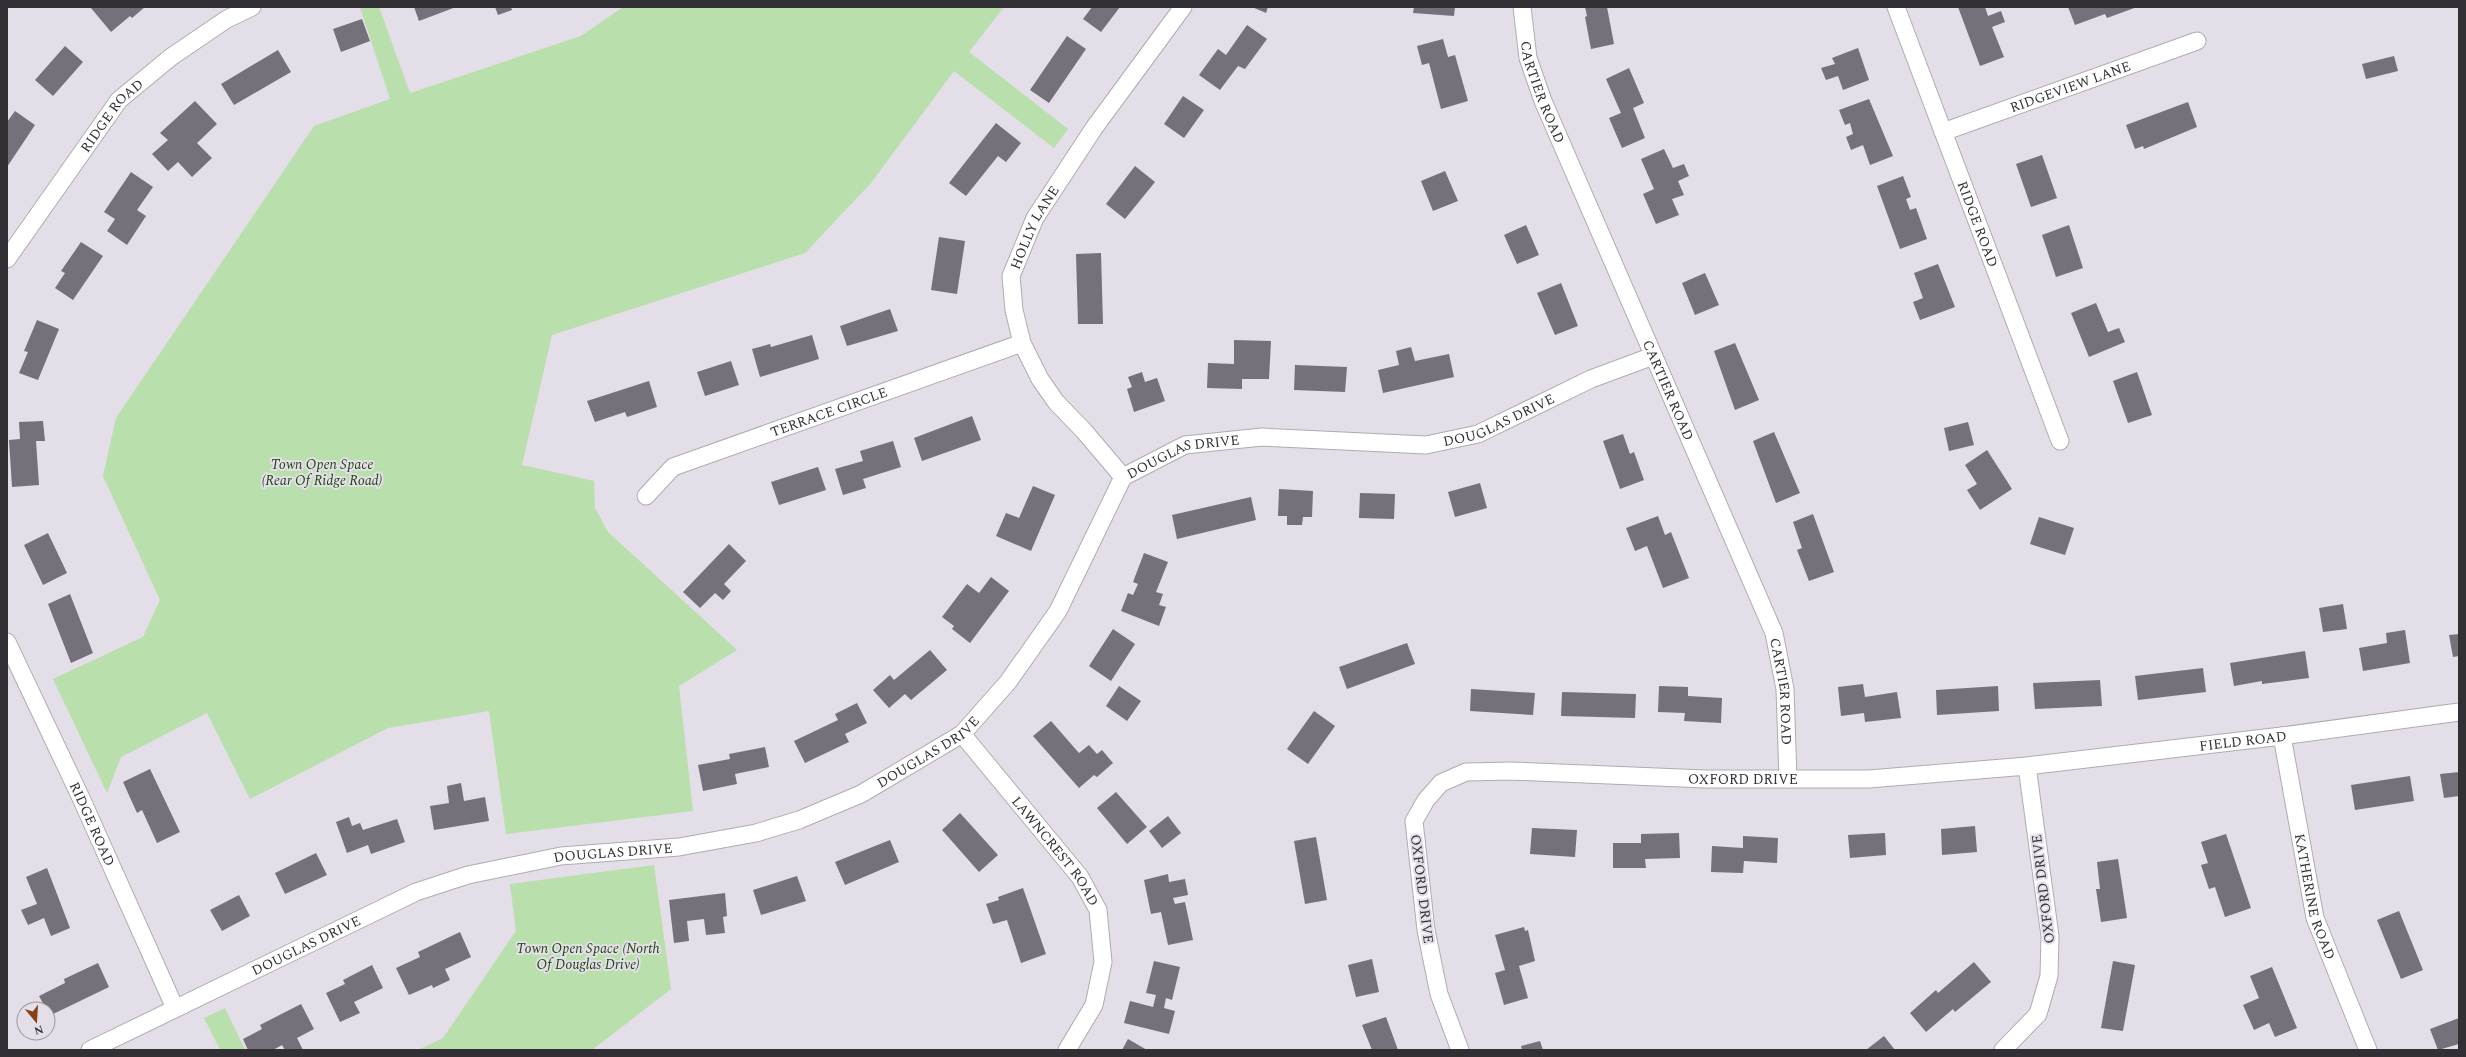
<svg xmlns="http://www.w3.org/2000/svg" width="2466" height="1057" font-family="Spectral,serif">
<style>
.green{fill:#b8dfac}
.building{fill:#74717a}
.lines{fill:none;stroke-linecap:round;stroke-linejoin:round}
.minor-casing{stroke:#afabb4;stroke-width:19}
.minor{stroke:#fff;stroke-width:17}
.labels{text-anchor:middle;dominant-baseline:central;stroke-width:4;stroke-linejoin:round;paint-order:stroke}
.street-label{font-size:14px;fill:#323034;stroke:#e3dee8}
.park-label{font-size:14px;font-style:italic;fill:#1f460e;stroke:#e3dee8}
</style>
<rect width="100%" height="100%" fill="#e3dee8"/>
<path class="green" d="M360,7H379L410,93L581,36L623,7H1004L969,52L1068,129L1054,148L954,71L871,183L805,253L552,335L522,465L594,481L595,508L608,532L737,650L679,686L693,811L506,834L489,711L388,728L250,799L207,713L121,757L107,793L53,679L143,637L160,600L103,476L116,418L314,126L390,99Z
M654,865L671,989L592,1050H418L443,1038L516,931L510,884Z
M225,1008L245,1050H220L204,1018Z"/>
<path class="building" d="M92,7H145L132,18L130,16L111,32L91,8Z
M414,7H456L419,21Z
M495,7H511L512,10L498,15Z
M1092,7H1120L1101,32L1083,19Z
M1252,7H1268L1266,13Z
M1414,7H1455L1454,16L1413,13Z
M1585,7H1607L1614,44L1591,49L1585,17L1587,16Z
M1958,7H1985L1988,16L2001,11L2005,22L1992,27L2004,57L1980,66Z
M2068,7H2137L2107,18L2105,14L2075,25Z
M362,19L370,41L341,52L333,29Z
M1247,25L1267,39L1245,69L1238,66L1220,90L1199,75L1218,49L1226,55Z
M1067,36L1086,49L1049,103L1030,90Z
M1443,39L1448,57L1455,55L1468,101L1441,109L1429,63L1422,65L1417,46Z
M65,46L83,62L53,96L35,80Z
M1858,48L1869,80L1843,90L1838,76L1826,80L1821,68L1835,64L1832,58Z
M278,50L291,72L234,105L221,84Z
M2394,56L2398,71L2366,79L2362,64Z
M1629,68L1644,103L1633,108L1645,138L1622,148L1609,118L1621,113L1606,79Z
M1183,96L1204,110L1184,138L1164,124Z
M1869,99L1893,156L1870,165L1863,145L1851,150L1846,137L1853,134L1850,123L1845,125L1839,110Z
M195,101L217,124L197,143L212,158L192,177L178,162L168,171L152,154L168,140L160,133Z
M2188,102L2197,127L2144,149L2143,146L2135,149L2126,125Z
M15,111L35,125L7,167V122Z
M996,123L1021,143L1006,162L998,156L966,196L949,183Z
M1664,149L1673,168L1684,164L1689,176L1678,181L1684,195L1672,199L1679,215L1656,224L1643,194L1654,189L1641,159Z
M2042,155L2057,198L2031,207L2016,164Z
M1135,166L1155,182L1125,219L1106,204Z
M1445,171L1458,201L1433,211L1421,181Z
M131,172L153,187L137,210L146,216L127,245L107,231L115,219L104,212Z
M1903,176L1911,197L1906,199L1910,210L1916,208L1927,239L1900,249L1877,186Z
M1526,225L1539,255L1517,264L1504,235Z
M2069,225L2083,268L2056,277L2042,235Z
M939,237L965,241L957,294L931,290Z
M81,242L103,256L73,300L55,288L65,273L61,271Z
M1101,253L1103,324H1078L1076,254Z
M1938,264L1955,307L1920,320L1913,302L1923,298L1914,273Z
M1705,273L1719,305L1695,315L1682,283Z
M1561,283L1578,326L1555,335L1537,293Z
M2096,303L2108,332L2119,328L2125,342L2089,357L2071,313Z
M890,309L898,331L847,346L840,326Z
M37,320L59,329L38,380L19,373L28,352L24,351Z
M812,335L819,359L760,377L752,349L770,344L771,347Z
M1234,340L1271,341L1269,379H1242V389L1207,388L1208,363L1234,364Z
M1735,343L1759,400L1735,410L1714,351Z
M1411,347L1415,361L1449,354L1454,377L1383,393L1378,370L1399,365L1396,351Z
M731,361L739,385L705,396L697,372Z
M1295,365L1347,367L1345,392L1294,390Z
M1142,372L1145,382L1157,378L1165,401L1134,412L1127,389L1132,387L1128,377Z
M2137,372L2152,415L2128,423L2113,381Z
M649,381L657,407L627,417L625,412L595,422L587,401Z
M972,416L981,440L922,461L914,438Z
M43,421L45,441H36L39,485L12,487L9,440L20,439L19,422Z
M1968,422L1974,445L1949,451L1944,428Z
M1774,432L1800,493L1776,503L1753,441Z
M1623,434L1630,454L1634,452L1644,480L1620,489L1603,441Z
M893,441L901,467L863,479L866,488L843,495L835,469L863,461L860,451Z
M1987,450L2012,489L1980,510L1967,490L1977,484L1965,465Z
M818,467L826,490L779,505L771,482Z
M1480,483L1487,508L1455,517L1448,492Z
M1033,486L1055,495L1031,551L996,536L1006,513L1019,518Z
M1279,489L1313,491L1312,517H1303L1302,525H1287V516H1278Z
M1360,493L1395,494L1394,519L1359,518Z
M1251,497L1256,520L1177,539L1172,515Z
M1813,514L1834,572L1809,581L1797,550L1802,548L1793,522Z
M1658,516L1665,535L1671,532L1689,578L1663,588L1647,546L1635,551L1626,528Z
M2039,517L2074,528L2065,555L2030,544Z
M48,533L67,573L43,585L24,545Z
M729,544L746,561L724,584L731,591L723,600L715,593L700,608L683,592Z
M1144,553L1168,562L1156,592L1163,594L1159,605L1166,607L1159,626L1121,611L1128,593L1133,595L1138,584L1133,582Z
M991,577L1009,591L970,643L952,629L954,626L942,617L967,584L979,593Z
M70,594L93,653L71,663L48,604Z
M2343,604L2347,629L2323,632L2319,608Z
M1113,629L1135,644L1111,681L1089,666Z
M2405,630L2410,663L2363,671L2359,648L2387,643L2386,633Z
M2459,634V656L2453,657L2449,635Z
M1407,643L1415,664L1347,689L1339,667Z
M930,650L947,670L911,700L905,694L889,708L873,690L890,675L894,680Z
M2305,651L2309,678L2262,684V681L2234,686L2230,663Z
M2203,668L2206,692L2138,700L2135,676Z
M2100,680L2102,706L2035,709L2033,683Z
M1863,684L1865,697L1897,692L1901,718L1865,722L1864,713L1841,716L1838,687Z
M1119,686L1141,701L1127,721L1106,706Z
M1659,686L1688,687V696L1722,698L1721,723L1684,721L1685,713L1658,712Z
M1998,686L1999,711L1937,715L1936,690Z
M1471,689L1535,693L1533,715L1470,711Z
M1562,692L1636,694L1635,718L1561,716Z
M857,703L867,723L845,734L849,742L805,763L794,741L838,720L835,714Z
M1314,711L1335,726L1308,764L1287,749Z
M1051,721L1079,753L1089,745L1097,754L1102,750L1113,763L1097,777L1094,775L1079,788L1033,736Z
M765,747L769,767L735,774L737,784L703,791L698,765L730,759L729,754Z
M150,769L180,832L157,843L142,810L137,813L123,782Z
M2459,772V796L2444,798L2440,774Z
M2410,776L2414,801L2355,810L2351,785Z
M461,783L464,801L485,797L489,821L434,830L430,806L449,803L447,786Z
M1116,792L1147,827L1127,844L1097,808Z
M960,813L998,855L979,872L942,830Z
M1168,816L1181,833L1162,848L1149,831Z
M349,817L352,826L360,823L363,830L397,819L405,842L371,854L368,845L347,853L336,822Z
M1975,826L1977,852L1942,855L1941,829Z
M1532,828L1577,830L1575,857L1530,854Z
M1679,833L1680,858L1645,859L1646,868H1613V843H1641V834Z
M1885,833L1886,855L1850,858L1848,835Z
M2226,834L2251,908L2225,917L2215,887L2209,889L2201,865L2208,863L2201,842Z
M1743,836L1778,838L1777,863L1744,861L1743,873L1711,872L1712,846L1743,848Z
M1316,837L1327,900L1305,904L1294,841Z
M890,840L899,862L845,885L835,862Z
M316,853L327,875L285,894L275,873Z
M2118,859L2127,918L2101,922L2096,889H2100L2097,862Z
M47,868L70,928L51,936L44,918L28,925L21,910L37,904L26,877Z
M1168,874L1169,882L1185,879L1188,895L1173,898L1175,904L1185,902L1193,940L1168,945L1161,912L1151,914L1144,880Z
M797,876L806,901L761,915L753,890Z
M1023,888L1046,954L1021,963L1007,920L993,924L986,904L999,900L998,897Z
M725,893L727,916L723,917L725,933L706,935L704,919L687,921L689,941L674,943L669,900Z
M239,895L250,916L222,931L210,910Z
M2399,911L2423,970L2401,979L2377,920Z
M1524,927L1525,931L1528,930L1535,961L1519,966L1528,998L1504,1005L1495,973L1505,970L1495,935Z
M460,932L471,957L445,969L450,980L433,988L432,985L409,995L396,968L420,957L418,952Z
M1372,959L1379,992L1356,997L1348,965Z
M1154,961L1180,967L1172,1000L1166,998L1164,1008L1175,1011L1169,1034L1124,1023L1130,1001L1153,1007L1156,995L1146,993Z
M2113,961L2135,965L2123,1031L2101,1028Z
M1974,962L1991,982L1955,1012L1953,1009L1926,1032L1910,1013L1936,990L1938,993Z
M98,963L109,987L49,1016L48,1009H46L39,996L65,983L64,979Z
M372,965L383,988L354,1002L360,1013L340,1022L326,993L345,984L343,980Z
M2272,967L2297,1028L2275,1037L2269,1023L2254,1030L2243,1005L2259,998L2250,976Z
M301,1004L314,1029L297,1038L303,1050H285L282,1045L273,1050H248L243,1039L262,1029L260,1025Z
M1386,1017L1398,1050H1372L1362,1025Z
M2459,1018V1044L2438,1050L2430,1029Z
M1884,1036L1895,1050H1866Z
M1128,1039L1147,1050H1122Z
M1540,1041L1543,1050H1522L1521,1046Z"/>
<g class="lines">
<g class="minor-casing">
<g id="minor">
<path id="s1" d="M1522,7L1528,58L1543,101L1774,633L1785,689L1788,779"/>
<path id="s2" d="M1896,7L2060,441"/>
<path id="s3" d="M1943,132L2197,41"/>
<path id="s4" d="M7,259L119,100L171,57L227,19L252,7"/>
<path id="s5" d="M1123,477L1084,431L1056,402L1040,379L1022,343L1014,310L1011,276L1035,218L1094,128L1183,7"/>
<path id="s6" d="M646,496L673,467L1022,343"/>
<path id="s7" d="M7,642L81,798L175,1008"/>
<path id="s8" d="M962,734L1080,877L1098,910L1103,962L1094,1005L1067,1050"/>
<path id="s9" d="M2282,736L2315,918L2368,1050"/>
<path id="s10" d="M90,1050L416,892L468,875L561,856L679,847L756,833L799,820L861,794L962,734L1008,682L1058,611L1123,477L1185,445L1262,437L1426,445L1478,434L1591,379L1653,356"/>
<path id="s11" d="M1460,1050L1439,994L1426,930L1414,821L1426,800L1441,783L1466,772L1511,771L1705,779H1869L2027,766L2282,736L2459,712"/>
<path d="M2003,1050L2038,1014L2049,976L2050,936L2027,766"/>
</g>
</g>
<use href="#minor" class="minor"/>
</g>
<g class="labels">
<g class="street-label">
<text stroke="none"><textPath href="#s3" startOffset="135">RIDGEVIEW LANE</textPath></text>
<text stroke="none"><textPath href="#s1" startOffset="88">CARTIER ROAD</textPath></text>
<text stroke="none"><textPath href="#s4" startOffset="178">RIDGE ROAD</textPath></text>
<text stroke="none"><textPath href="#s2" startOffset="232">RIDGE ROAD</textPath></text>
<text stroke="none"><textPath href="#s5" startOffset="291">HOLLY LANE</textPath></text>
<text stroke="none"><textPath href="#s1" startOffset="412">CARTIER ROAD</textPath></text>
<text stroke="none"><textPath href="#s6" startOffset="205">TERRACE CIRCLE</textPath></text>
<text stroke="none"><textPath href="#s10" startOffset="1632">DOUGLAS DRIVE</textPath></text>
<text stroke="none"><textPath href="#s10" startOffset="1308">DOUGLAS DRIVE</textPath></text>
<text stroke="none"><textPath href="#s1" startOffset="736">CARTIER ROAD</textPath></text>
<text stroke="none"><textPath href="#s11" startOffset="1088">FIELD ROAD</textPath></text>
<text stroke="none"><textPath href="#s10" startOffset="900">DOUGLAS DRIVE</textPath></text>
<text stroke="none"><textPath href="#s11" startOffset="586">OXFORD DRIVE</textPath></text>
<text stroke="none"><textPath href="#s7" startOffset="201">RIDGE ROAD</textPath></text>
<text stroke="none"><textPath href="#s8" startOffset="150">LAWNCREST ROAD</textPath></text>
<text stroke="none"><textPath href="#s10" startOffset="564">DOUGLAS DRIVE</textPath></text>
<text transform="translate(1422 889) rotate(83)">OXFORD DRIVE</text>
<text transform="translate(2043 889) rotate(-97)">OXFORD DRIVE</text>
<text stroke="none"><textPath href="#s9" startOffset="164">KATHERINE ROAD</textPath></text>
<text stroke="none"><textPath href="#s10" startOffset="240">DOUGLAS DRIVE</textPath></text>
</g>
<g class="park-label">
<text x="322" y="464">Town Open Space<tspan x="322" dy="16">(Rear Of Ridge Road)</tspan></text>
<text x="588" y="948">Town Open Space (North<tspan x="588" dy="16">Of Douglas Drive)</tspan></text>
</g>
</g>
<rect width="2466" height="1057" fill="none" stroke="#323034" stroke-width="16"/>
<g transform="translate(36 1021) rotate(162)"><circle r="19" fill="#e3dee8" stroke="#9c98a0"/>
<path d="M0-3L7 15L0 10L-7 15Z" fill="#864118"/>
<text y="-6" font-size="11" font-weight="bold" text-anchor="middle" fill="#323034">N</text>
</g>
</svg>
